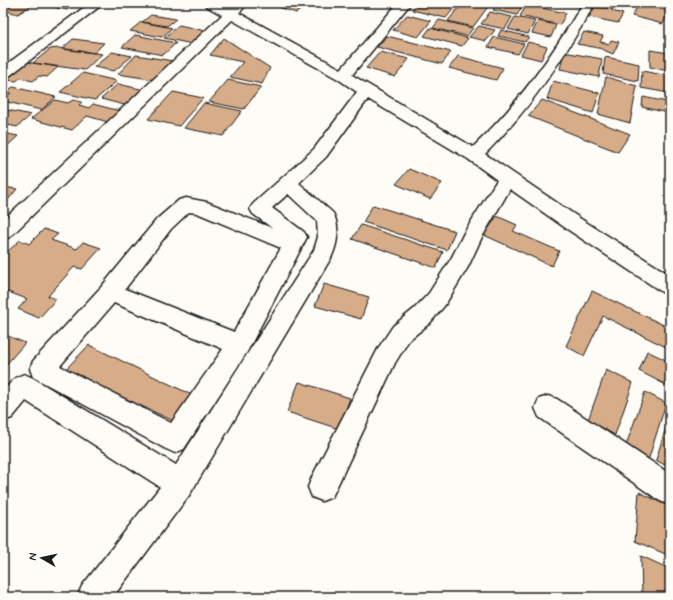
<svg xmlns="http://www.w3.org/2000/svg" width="673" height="600" font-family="Mynerve,sans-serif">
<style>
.building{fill:#d7ac88;stroke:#1c1c1c}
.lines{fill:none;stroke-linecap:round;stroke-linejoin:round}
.minor-casing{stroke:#1c1c1c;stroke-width:3}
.minor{fill:#fdfcf7;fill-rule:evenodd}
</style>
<rect width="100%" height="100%" fill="#fdfcf7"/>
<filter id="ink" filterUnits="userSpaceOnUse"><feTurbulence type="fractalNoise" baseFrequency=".025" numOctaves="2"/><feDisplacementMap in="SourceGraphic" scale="8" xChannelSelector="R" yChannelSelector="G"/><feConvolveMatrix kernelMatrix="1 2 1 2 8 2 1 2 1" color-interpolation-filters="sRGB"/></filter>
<g filter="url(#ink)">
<path class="building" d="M15,3H35L18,14L3,10Z
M41,3H77L67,10L39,4Z
M267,3H311L296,13Z
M418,3H439L455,7L446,18L412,10Z
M462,3H487L490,4L473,27L448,21Z
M498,3H515L523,5L517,15L493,10Z
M601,3H629L625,9Z
M639,4L669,11L663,24L632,16Z
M527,5L566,13L560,25L520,16Z
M595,7L613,9L612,11L623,14L618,23L589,17Z
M490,12L512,17L505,29L481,24Z
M151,15L176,19L167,26L142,22Z
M407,15L431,21L418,37L393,30Z
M515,17L535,21L528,34L508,29Z
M439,20L473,28L467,36L433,28Z
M538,21L556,25L551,37L532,33Z
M141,22L172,28L162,37L130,31Z
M179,25L206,31L192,44L164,38Z
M479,26L495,30L486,41L469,37Z
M430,28L468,38L462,46L424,36Z
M501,30L529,37L525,42L498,36Z
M584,32L603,36L600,42L609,44L611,40L619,42L613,54L599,48L577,44Z
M135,35L176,43L163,55L122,47Z
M387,36L451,52L442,64L377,47Z
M494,37L524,44L518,54L488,47Z
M224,38L270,68L262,84L230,77L243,62L210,55Z
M73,39L104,43L94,53L62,49Z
M528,42L547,47L541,60L521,55Z
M59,48L102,54L85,70L33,63L50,49Z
M650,50L668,53V71L650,67Z
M112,52L132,56L114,71L94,67Z
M380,52L409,59L395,77L366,68Z
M564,52L602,59L599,77L560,69Z
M136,55L173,61L156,80L118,74Z
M458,56L503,68L496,80L449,68Z
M605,57L639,64L638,81L603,74Z
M27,62L58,67L47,77L39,76L33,81L20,78L16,81L6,80Z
M642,71L669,76V93L641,88Z
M83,73L117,81L95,100L60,92Z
M606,77L637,86L630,123L598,114Z
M228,80L261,87L244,109L209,102Z
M553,81L599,93L593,113L547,99Z
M118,84L149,91L132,107L101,99Z
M13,87L56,97L41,110L3,101V99L11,93L6,92Z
M173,92L203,98L179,126L148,119Z
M643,97L667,102L668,113L642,107Z
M55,100L68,103L73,100L82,102L79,105L89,108L93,104L127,113L115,124L87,116L72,130L31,119Z
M542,100L630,134L618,152L528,116Z
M204,103L242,111L223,136L184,128Z
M3,109L31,115L17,127L3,124Z
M3,133L18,136L3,150Z
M409,169L442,183L430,199L396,184Z
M3,187L17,189L3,206Z
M373,205L455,231L447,250L363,222Z
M497,216L517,225L513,231L559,251L552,266L484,235Z
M361,225L443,252L436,268L352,239Z
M44,229L58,234L51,240L77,249L83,242L101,248L82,269L74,267L48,296L56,299L39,318L18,309L27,299L3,290V256L20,240L29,244Z
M324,284L369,297L361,319L315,306Z
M592,291L670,328V349L603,316L584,356L566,346Z
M3,334L25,343L3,368Z
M89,345L196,397L182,425L65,370Z
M647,351L670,362V387L639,371Z
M606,370L633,383L615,435L588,420Z
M299,382L350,398L339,429L287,412Z
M645,392L666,403L648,461L625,448Z
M670,414V468L656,460Z
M639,492L670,507V556L635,541Z
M641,556L670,569V597H642Z"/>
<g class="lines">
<g class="minor-casing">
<path id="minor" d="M90,3H104L8,77L3,78V67Z
M204,3H219L229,8L235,3H245L246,5L239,13L341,69L398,3H411L352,75L473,147C519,103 551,57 583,3H595C564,58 530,109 485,154L581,219L670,275V295L662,292L567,229L510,189L481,239L468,267L445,305L430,323L409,340L395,363L332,497L322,501L312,497L308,487L312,477L379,347L393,326L414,309L429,293L452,257L464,233L497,180L468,159L368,99L326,157L299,183L333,213C340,226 338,244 331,258L190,494L113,597H77L82,586L160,487L26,401L12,418L3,421V391L15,378L24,374L33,378L176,465L314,250L318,237L317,221L288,194L272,208L304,232L307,237L247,352L184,449L175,453L166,449L33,377L30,369L33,361L102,286L157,219L179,200L186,198L207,202L272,228L253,214L250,209L253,204L314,149L357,92L338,79L232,20L10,237L3,239V220L222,15L206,6ZM189,212L197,213L281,248L234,332L125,289L171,229ZM114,303L223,349L171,423L60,366Z
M548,396L557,399L670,474V505L660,501L539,417L535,408L539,399Z"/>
</g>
<use href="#minor" class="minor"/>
</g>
</g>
<rect width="673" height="600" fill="none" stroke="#fdfcf7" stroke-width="16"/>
<rect x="8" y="8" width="657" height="584" fill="none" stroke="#1c1c1c" stroke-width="1.5" filter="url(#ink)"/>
<g transform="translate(42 558) rotate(279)" stroke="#fdfcf7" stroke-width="3" paint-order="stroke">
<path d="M0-3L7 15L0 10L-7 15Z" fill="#1c1c1c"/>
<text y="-6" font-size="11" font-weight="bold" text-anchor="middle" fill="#1c1c1c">N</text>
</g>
</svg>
